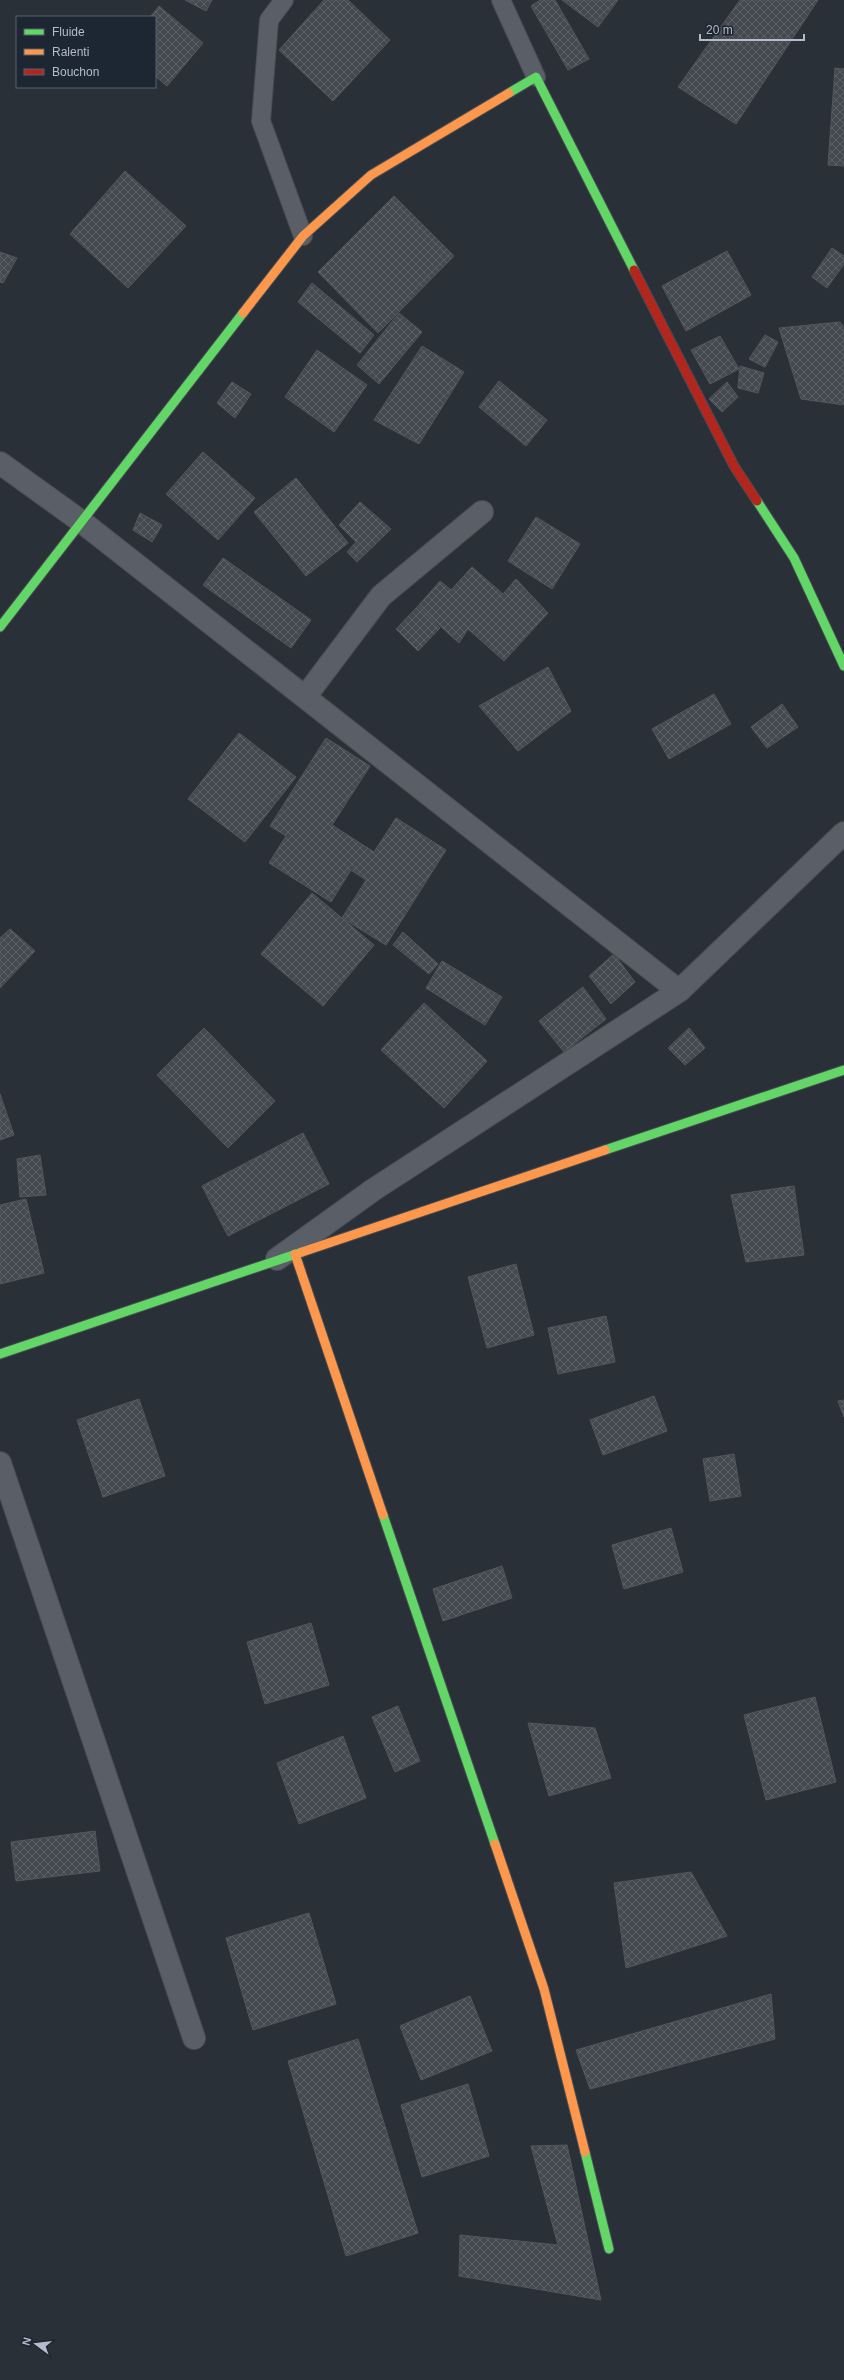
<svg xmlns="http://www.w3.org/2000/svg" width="844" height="2380" font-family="Arial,sans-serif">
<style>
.building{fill:url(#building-cross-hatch);stroke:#52575f}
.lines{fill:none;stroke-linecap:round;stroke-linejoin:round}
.lane-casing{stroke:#484c53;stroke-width:20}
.street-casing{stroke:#484c53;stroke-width:24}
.fast-casing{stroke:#484c53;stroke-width:11}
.slow-casing{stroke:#484c53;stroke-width:11}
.jam-casing{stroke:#484c53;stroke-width:11}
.lane{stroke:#5a5e66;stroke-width:18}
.street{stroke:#5a5e66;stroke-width:22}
.fast{stroke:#63d668;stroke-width:9}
.slow{stroke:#ff974d;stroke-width:9}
.jam{stroke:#b3261e;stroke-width:9}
</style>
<defs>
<pattern id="building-cross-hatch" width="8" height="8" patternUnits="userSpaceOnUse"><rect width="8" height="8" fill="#444950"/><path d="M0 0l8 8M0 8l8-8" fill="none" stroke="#5d6168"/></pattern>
</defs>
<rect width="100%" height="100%" fill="#2a3038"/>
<path class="building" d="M185,0H212L206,11Z
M324,0H348L390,40L333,101L279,50Z
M540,0H555L589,59L568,70L531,6Z
M562,0H618L598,27Z
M740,0H818L736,124L678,87Z
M159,6L203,43L167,86L155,76V17H150Z
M835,68L844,69V166L828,165Z
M125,171L186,226L128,288L70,234Z
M394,196L454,256L378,333L318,272Z
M832,248L844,256V264L827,288L812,277Z
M727,251L751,295L686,331L662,286Z
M0,252L17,258L3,283L0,282Z
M312,283L374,335L360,353L298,302Z
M399,313L422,332L379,384L357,365Z
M840,322L844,328V405L801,399L779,328Z
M765,335L778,342L765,367L749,359Z
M720,336L739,369L710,384L691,350Z
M422,346L464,372L419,444L374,420Z
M317,350L367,385L334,432L285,397Z
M740,366L764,373L758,393L738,388Z
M499,381L547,420L526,446L479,407Z
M232,382L251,394L235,418L217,403Z
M727,382L738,397L722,412L709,399Z
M203,452L255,498L218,540L166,494Z
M296,478L348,543L306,576L254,512Z
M360,502L391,529L357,562L347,552L356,542L339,525Z
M140,513L162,525L152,542L133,530Z
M536,517L580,544L552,589L508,561Z
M223,558L311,620L291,648L203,585Z
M472,567L503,594L516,579L548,613L504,661L468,629L459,643L418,606L440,581L451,590Z
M418,606L440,628L418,651L396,629Z
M548,667L571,711L518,751L479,706Z
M714,694L731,724L669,759L652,729Z
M782,704L798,727L767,748L751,727Z
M239,733L296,777L245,842L188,799Z
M326,738L370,766L332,825L374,852L396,818L446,850L386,945L342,918L366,880L351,870L331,902L269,863L286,836L270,826Z
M312,893L374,945L323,1006L261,954Z
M10,929L35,951L0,988V938Z
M403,932L438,964L429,974L393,945Z
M614,954L635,982L611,1004L589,976Z
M442,961L502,997L485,1025L426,988Z
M583,987L606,1019L564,1052L539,1021Z
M424,1003L487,1061L444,1108L381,1050Z
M204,1028L275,1101L228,1148L157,1075Z
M689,1028L705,1048L685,1065L668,1048Z
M0,1094L14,1135L0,1140Z
M303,1133L329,1184L228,1236L202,1186Z
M40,1155L46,1195L20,1197L17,1159Z
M794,1186L804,1255L746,1262L731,1195Z
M26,1199L44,1273L0,1284V1205Z
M516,1264L534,1335L487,1348L468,1277Z
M606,1316L615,1362L558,1374L548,1328Z
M654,1396L667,1431L603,1455L590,1420Z
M139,1399L165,1476L103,1497L77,1420Z
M844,1400V1417L838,1401Z
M734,1454L741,1496L710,1501L703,1459Z
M671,1528L683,1572L624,1589L612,1545Z
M502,1566L512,1598L443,1621L433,1589Z
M311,1623L329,1685L265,1704L247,1642Z
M815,1697L836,1782L766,1800L744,1715Z
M398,1706L420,1761L395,1772L372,1717Z
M528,1723L595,1728L611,1778L549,1796Z
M343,1736L366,1798L299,1824L277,1763Z
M95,1831L100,1871L16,1881L11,1842Z
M691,1872L727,1936L626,1968L614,1883Z
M309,1913L336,2004L253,2030L226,1938Z
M771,1994L775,2039L590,2089L576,2050Z
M470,1996L492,2051L421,2080L400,2026Z
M358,2039L418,2233L346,2256L288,2061Z
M468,2084L489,2156L422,2177L401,2105Z
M567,2145L601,2300L459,2276L460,2235L558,2245L531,2146Z"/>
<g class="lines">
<g class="lane-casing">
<path id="lane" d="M284,0L269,20L261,121L303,236
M501,0L536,77"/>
</g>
<g class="street-casing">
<path id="street" d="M0,463L82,522L679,991
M305,697L381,596L482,512
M277,1259L373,1190L679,991L844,833
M0,1463L194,2038"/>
</g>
<g class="fast-casing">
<path id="fast" d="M509,93L536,77L634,270
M757,501L794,558L844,666
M0,627L243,313
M605,1150L844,1070
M0,1354L302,1252
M383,1515L495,1844
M585,2152L609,2249"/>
</g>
<g class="slow-casing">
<path id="slow" d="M243,313L303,236L371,175L509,93
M302,1252L605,1150
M295,1254L383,1515
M495,1844L544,1989L585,2152"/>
</g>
<g class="jam-casing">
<path id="jam" d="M634,270L734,466L757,501"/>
</g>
<use href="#lane" class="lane"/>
<use href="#street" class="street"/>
<use href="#fast" class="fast"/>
<use href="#slow" class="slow"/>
<use href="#jam" class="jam"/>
</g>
<rect x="16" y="16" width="140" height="72" fill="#1d2633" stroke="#59626f"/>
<rect x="24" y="29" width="20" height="6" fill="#63d668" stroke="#59626f"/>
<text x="52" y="36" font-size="12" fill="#b4bcc9">Fluide</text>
<rect x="24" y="49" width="20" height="6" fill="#ff974d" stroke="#59626f"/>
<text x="52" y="56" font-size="12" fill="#b4bcc9">Ralenti</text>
<rect x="24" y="69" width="20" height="6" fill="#b3261e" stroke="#59626f"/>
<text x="52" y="76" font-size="12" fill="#b4bcc9">Bouchon</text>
<g transform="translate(36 2344) rotate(285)" stroke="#1d2633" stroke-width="3" paint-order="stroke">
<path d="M0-3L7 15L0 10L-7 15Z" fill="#b4bcc9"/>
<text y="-6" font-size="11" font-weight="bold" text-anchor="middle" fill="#b4bcc9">N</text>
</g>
<path d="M700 34v6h104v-6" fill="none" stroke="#b4bcc9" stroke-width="2"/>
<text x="706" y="34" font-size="12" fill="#b4bcc9" stroke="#1d2633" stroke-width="3" paint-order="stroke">20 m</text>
</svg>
